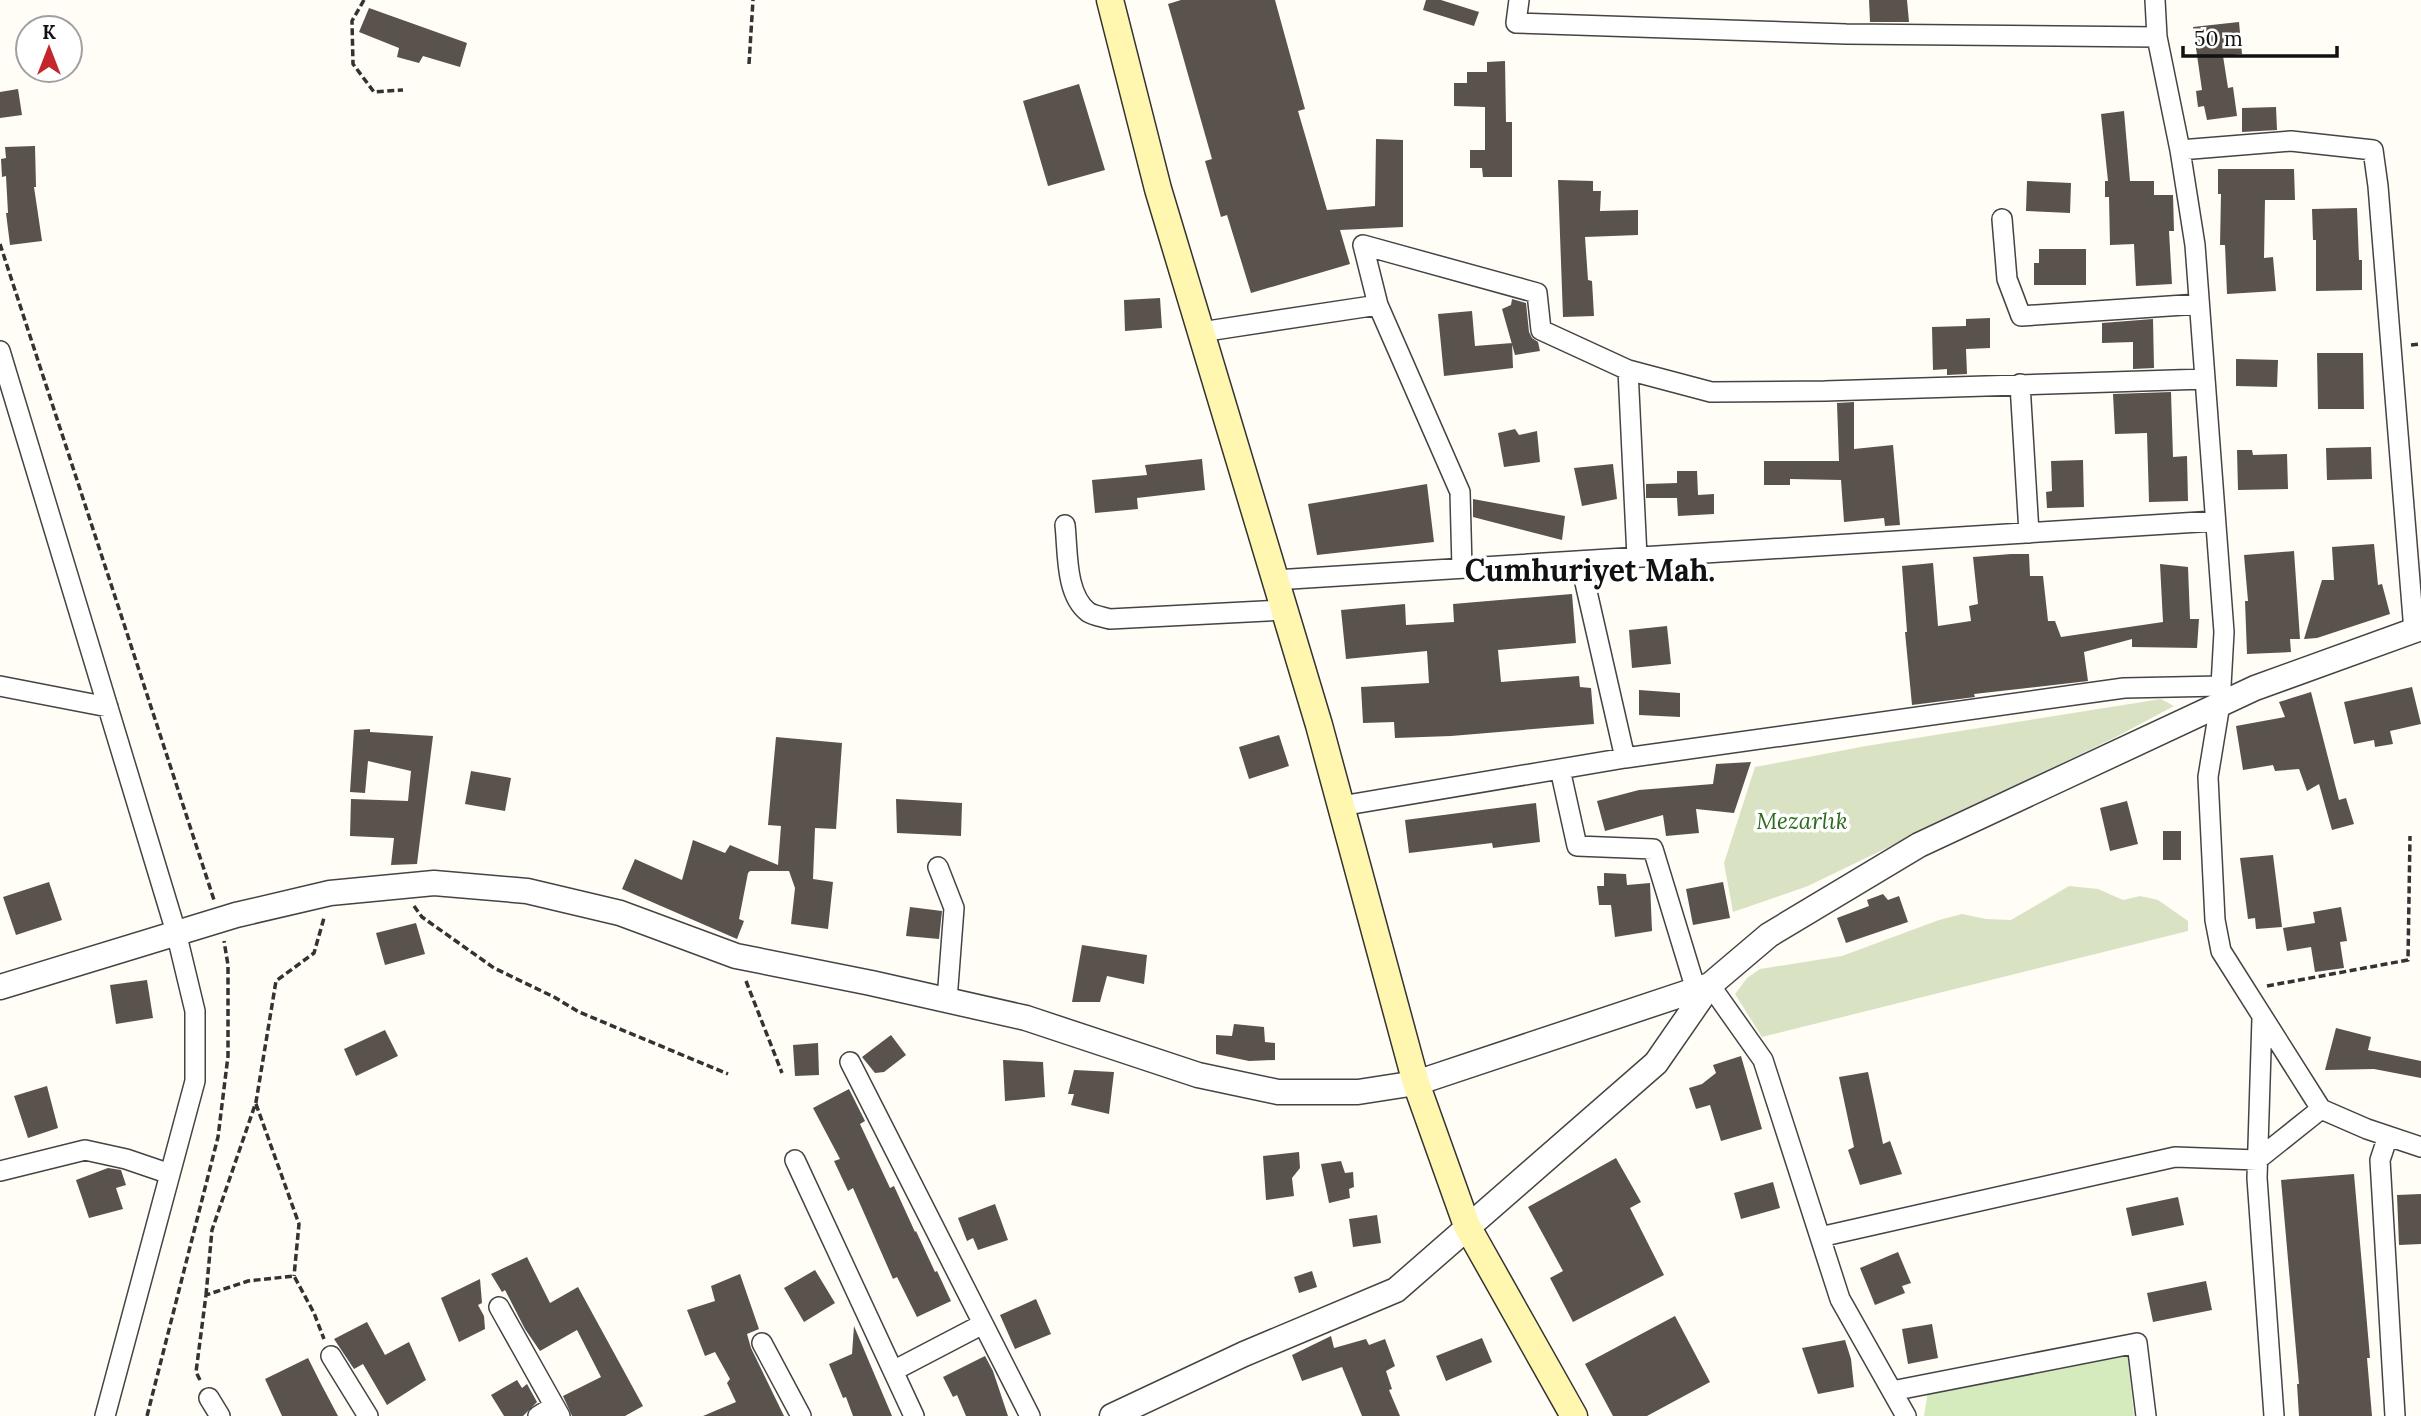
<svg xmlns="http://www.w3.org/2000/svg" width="2421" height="1416" font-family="Lora,serif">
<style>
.green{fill:#d5ebbd}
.cemetery{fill:#d9e3c4}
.building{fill:#5a524d}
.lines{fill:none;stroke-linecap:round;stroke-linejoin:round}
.minor-casing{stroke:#444;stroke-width:22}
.tertiary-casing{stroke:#444;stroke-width:27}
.secondary-casing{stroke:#333;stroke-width:29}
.path{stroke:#333;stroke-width:3.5;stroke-dasharray:7 3.5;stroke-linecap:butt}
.minor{stroke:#fff;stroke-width:19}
.tertiary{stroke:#fff;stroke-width:24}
.secondary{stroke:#fff6b0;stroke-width:26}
.labels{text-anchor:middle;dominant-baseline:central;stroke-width:7;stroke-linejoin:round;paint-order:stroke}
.park-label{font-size:23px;font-style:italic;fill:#2f6b1f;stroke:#fff}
.district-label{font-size:30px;font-weight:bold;fill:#111;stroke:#fff}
</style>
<rect width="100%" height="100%" fill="#fffdf5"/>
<path class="green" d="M2128,1356L2134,1416H1924L1928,1391Z"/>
<path class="cemetery" d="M2161,699L2174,706L2116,737L1808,886L1733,912L1724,863L1755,767L1866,746Z
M2069,886L2098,889L2123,900L2140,896L2158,900L2188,921V931L1762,1037L1735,994L1747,978L1760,969L1842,956L1939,920L1962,914L1986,919L2011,920Z"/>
<path class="building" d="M1181,0H1275L1305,109L1298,111L1327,210L1375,206L1376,139L1403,140V227L1340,230L1350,264L1251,293L1227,215L1221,217L1205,161L1212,159L1168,4Z
M1426,0H1441L1479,12L1474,26L1423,10Z
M1869,0H1907L1909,22H1870Z
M369,8L467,43L460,67L423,56L419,63L397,57L399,48L359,32Z
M2239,22L2242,54L2223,56L2228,88L2233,87L2237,116L2207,120L2204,106L2198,107L2196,91L2202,90L2193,27Z
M1505,61L1506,122H1512V177H1483L1482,168H1470V150H1485V107L1454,106V83H1467V72H1487V62Z
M1079,84L1105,170L1048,186L1023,101Z
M18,89L22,115L0,118V92Z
M2276,107L2277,130L2242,132V108Z
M2124,111L2130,181H2154V195H2173L2174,231H2169L2172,284L2136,286L2134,244L2110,245L2109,197H2105V181H2108L2101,114Z
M35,146L36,187H34L42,241L10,245L6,213H8L6,176L2,177L1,159L6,158L5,147Z
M2218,169H2294L2295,200H2265L2264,258L2273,257L2276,291L2227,294L2225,245H2220L2221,194H2218Z
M1558,180L1593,181V191H1601L1600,211L1638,210V235L1585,237L1588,280L1592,281L1594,316L1563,317Z
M2027,181L2071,183L2070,213L2026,211Z
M2357,208L2359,260H2362V290L2316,291V240H2313L2312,209Z
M2039,249H2086V285H2034V263H2039Z
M1160,298L1162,328L1125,331L1124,300Z
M1512,299L1526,303L1529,332L1532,338L1538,342L1540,351L1515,355L1502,309L1511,305Z
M1472,311L1475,346L1512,343L1513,368L1444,376L1438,314Z
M1990,318V348L1966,349L1967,374L1947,375V369L1933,370L1932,327L1966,326V319Z
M2153,319L2154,368L2133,369V342L2102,343V323Z
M2317,353H2363L2364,409H2318Z
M2236,359L2278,360L2277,387L2236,386Z
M2171,392L2173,457L2187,456L2188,501L2149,502L2147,433L2115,434L2113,394Z
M1854,402V449L1893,445L1900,525L1885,526L1884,518L1844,522L1841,480L1790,479V485H1764V461H1839L1837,403Z
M1515,429L1519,435L1537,431L1540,462L1504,467L1498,433Z
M2371,447L2372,479L2327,480L2326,448Z
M2237,450H2252L2253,455L2287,454L2288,489L2238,490Z
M1202,459L1205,490L1137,498L1138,509L1095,513L1092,480L1147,475L1145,465Z
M2083,460L2084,507L2047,508L2046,492L2052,491L2051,461Z
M1613,464L1617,499L1582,506L1574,468Z
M1677,471H1697L1698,495L1714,494V514L1678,516L1677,498H1646V484L1677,483Z
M1427,484L1434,542L1317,555L1308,504Z
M1473,499L1565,516L1562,540L1473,517Z
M2374,544L2378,585L2382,584L2390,614L2317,638L2304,639L2322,580H2334L2332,547Z
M2294,551L2300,639H2290L2291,652L2247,654L2245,601H2248L2244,555Z
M2011,554H2029L2030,576H2043L2048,621H2055L2061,637L2163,622L2160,564L2188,567L2190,619H2199L2197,648L2132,647V639L2084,652L2088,681L1974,694L1975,697L1912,705L1905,632H1907L1902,566L1933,563L1938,626L1971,621L1969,606L1978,604L1973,557Z
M1572,594L1576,643L1498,650L1501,682L1579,676L1580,687L1591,688L1594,724L1451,736L1395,738L1394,722L1363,723L1361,687L1429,683L1427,651L1346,659L1341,610L1405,604L1406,625L1454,622L1453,604Z
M1667,626L1671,664L1632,668L1629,630Z
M2412,687L2421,724L2390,731L2393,744L2375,747L2374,740L2354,744L2344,702Z
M1639,690L1680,693V717L1639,715Z
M2311,692L2339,800L2346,798L2354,824L2332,830L2319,784L2307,791L2299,769L2275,771L2273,765L2243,770L2236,726L2285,717L2279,702Z
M370,729V732L433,736L417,864L391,865L394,838L350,836L351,799L408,801L411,771L368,761L365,793L350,792L354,730Z
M1279,735L1289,766L1249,779L1239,747Z
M776,737L842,743L836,829L815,828L813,879L833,882L828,929L791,924L795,888L789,871H750L748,873L739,919L744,921L737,939L622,889L635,859L682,880L693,840L725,853L730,845L778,865L781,826L768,825Z
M1751,762L1734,813L1696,809L1699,833L1666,836L1663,815L1605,831L1597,801L1639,790L1713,784L1716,764Z
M471,771L511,778L505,811L465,804Z
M896,799L962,803L961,836L897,833Z
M2127,801L2138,844L2110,851L2100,808Z
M1536,803L1540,842L1493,848L1492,843L1409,853L1405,820Z
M2163,831H2181V860H2163Z
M2273,855L2282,927L2256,929L2255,918L2248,919L2240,858Z
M1604,873L1626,874L1627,885L1650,883L1652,931L1615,937L1611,905H1599L1597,886H1604Z
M49,882L62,920L16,935L3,897Z
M1723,882L1730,918L1693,925L1686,889Z
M1883,894L1888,900L1899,896L1908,922L1846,943L1837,918L1869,906L1867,900Z
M910,907L942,911L939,939L906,936Z
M2341,907L2347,941L2340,942L2344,968L2315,972L2311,947L2287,951L2283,928L2315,923L2313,912Z
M416,923L425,954L385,965L376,933Z
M1082,945L1147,955L1144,984L1107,976L1100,1002H1072Z
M147,980L153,1018L116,1024L110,985Z
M1234,1024L1264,1027L1265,1042L1275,1043V1060L1249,1061L1216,1054V1035L1232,1036Z
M2336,1028L2371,1037L2368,1050L2421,1061V1078L2374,1069L2325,1070Z
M385,1030L398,1056L356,1076L344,1049Z
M891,1035L906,1055L884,1072L875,1073L862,1057Z
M818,1043L819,1075L795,1076L793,1045Z
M1741,1056L1762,1129L1721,1141L1710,1105L1696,1109L1689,1088L1702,1084L1716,1073L1713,1065Z
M1003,1060L1043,1062L1045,1097L1005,1101Z
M1074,1070L1114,1072L1109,1114L1071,1105L1074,1094H1068Z
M1868,1072L1883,1144L1890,1141L1902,1174L1860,1185L1848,1150L1854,1147L1839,1077Z
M47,1086L58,1128L28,1138L14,1096Z
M849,1089L865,1121L860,1124L890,1188L894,1186L915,1232L916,1231L935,1272L937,1271L951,1301L917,1317L897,1277L893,1279L853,1188L848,1191L834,1161L840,1159L813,1108Z
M1299,1152L1300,1168L1292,1178L1294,1196L1266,1200L1263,1156Z
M1616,1158L1641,1202L1630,1208L1664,1275L1573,1322L1550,1278L1563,1271L1528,1207Z
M1341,1161L1345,1173L1353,1172L1354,1187L1349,1189L1350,1198L1329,1203L1321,1164Z
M108,1168L121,1170L126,1185L116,1188L123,1209L89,1218L76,1180Z
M2354,1174L2370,1358H2367L2372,1416H2299L2297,1384H2299L2281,1180Z
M1773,1182L1780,1208L1741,1219L1734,1193Z
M2421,1194V1244L2399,1245L2397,1195Z
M2178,1197L2184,1225L2132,1236L2126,1208Z
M995,1204L1008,1240L978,1250L973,1238L967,1241L958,1218Z
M1377,1215L1381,1243L1353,1247L1349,1219Z
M1898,1252L1911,1283L1902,1286L1905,1293L1875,1305L1860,1268Z
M527,1257L550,1303L578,1287L643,1406L625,1416H572L563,1396L601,1377L577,1330L540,1351L525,1329L505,1290L502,1292L491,1274Z
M815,1270L835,1303L804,1322L784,1288Z
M1312,1271L1317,1287L1299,1293L1294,1277Z
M740,1274L759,1329L747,1334L751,1348L784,1416H703L736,1402L727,1383L730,1379L715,1352L705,1356L687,1310L715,1301L711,1286Z
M480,1279L482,1303L478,1305L484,1316L485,1329L459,1342L441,1298Z
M2206,1281L2212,1310L2153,1322L2147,1293Z
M1036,1299L1051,1334L1015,1349L1000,1315Z
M1675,1316L1710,1382L1647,1416H1613L1585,1364Z
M367,1322L385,1355L409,1342L426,1380L387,1405L363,1364L354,1369L334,1339Z
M1932,1324L1938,1358L1908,1364L1902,1329Z
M854,1326L892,1416H853L846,1397L843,1398L829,1364L852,1354Z
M1331,1336L1334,1348L1366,1339L1369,1345L1385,1339L1395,1366L1386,1371L1392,1389L1389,1390L1400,1416H1362L1342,1367L1302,1381L1292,1355Z
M1482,1338L1492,1362L1446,1381L1436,1356Z
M1845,1340L1851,1359L1854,1387L1818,1394L1802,1348Z
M985,1356L993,1371L1008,1416H966L957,1395L953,1397L943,1377Z
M308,1358L320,1382L338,1416H282L265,1379Z
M517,1380L522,1388L527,1384L537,1402L523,1416H504L491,1395Z"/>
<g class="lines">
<g class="minor-casing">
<path id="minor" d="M1519,0L1516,23L1846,34L2157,37
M2155,0L2157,37L2180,150L2195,245L2224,632L2220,704L2208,777L2215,920L2221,951L2321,1109L2367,1129L2421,1147
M2180,150L2291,141L2373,150L2378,186L2414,631
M2002,219L2007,279L2021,316L2199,304
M1201,332L1378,305
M0,351L176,932L195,1011V1081L105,1416
M1628,370L1711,392L1825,391L2205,379
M2020,384L2029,533
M1065,525C1068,551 1065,594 1088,612C1094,616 1104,617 1110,619L1284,610
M1580,561L1625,758
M1462,568L1460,492L1378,305L1363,245L1537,293L1541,330L1628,370L1637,557
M1275,580L2215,521
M0,686L108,707
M1560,769L1577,846L1653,849L1696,990
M1341,806L1625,758L2124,688L2221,686
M938,867L954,908L947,1000
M1710,985L1763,1060L1840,1299L1906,1416
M2262,1018L2257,1178L2274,1416
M850,1062L1030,1416
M2388,1136L2380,1160L2395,1416
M795,1160L914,1416
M0,1171L85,1150L126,1159L170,1174
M1820,1237L2175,1157L2257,1160L2321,1109
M499,1307L560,1416
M762,1343L801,1416
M331,1356L368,1416
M893,1371L983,1324
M1892,1391L2137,1343L2146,1416
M209,1398L220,1416
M538,1416L554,1406"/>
</g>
<g class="tertiary-casing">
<path id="tertiary" d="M0,987L236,915L330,893L434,883L527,891L620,913L736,956L871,983L1026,1018L1198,1075L1278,1092H1358L1416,1083L1710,985
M1112,1416L1244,1354L1396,1290L1656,1063L1710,985L1769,935L1919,845L2255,688L2421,628"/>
</g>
<g class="secondary-casing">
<path id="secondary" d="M1110,0L1158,189L1319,725L1416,1083L1467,1226L1574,1416"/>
</g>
<path class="path" d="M364,0L352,21L353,64L374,92L403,90
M749,64L753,0
M0,244L214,900
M2411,345L2421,344
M414,906L422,917L494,968L554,997L579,1012L728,1074
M746,981L782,1073
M2267,986L2408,960L2410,836
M256,1104L299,1224L294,1276
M206,1295L212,1230L256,1102L276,981L314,953L324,918
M200,1380L196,1372L206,1295L248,1281L294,1276L314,1313L324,1339
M147,1416L218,1137L228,1056V965L224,941"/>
<use href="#minor" class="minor"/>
<use href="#tertiary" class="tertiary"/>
<use href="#secondary" class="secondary"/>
</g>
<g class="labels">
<g class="park-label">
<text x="1802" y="820">Mezarlık</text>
</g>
<g class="district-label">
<text x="1590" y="570">Cumhuriyet Mah.</text>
</g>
</g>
<g transform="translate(49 49)"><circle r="33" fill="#ffffff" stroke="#a0a0a0" stroke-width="2"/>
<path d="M0-5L12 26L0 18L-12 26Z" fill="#c4262e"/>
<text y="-10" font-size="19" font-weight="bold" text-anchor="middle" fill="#111111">K</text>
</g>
<path d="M2183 46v10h154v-10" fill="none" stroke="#111111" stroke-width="3.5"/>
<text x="2194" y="46" font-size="21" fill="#111111" stroke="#ffffff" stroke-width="5" paint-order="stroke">50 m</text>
</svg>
